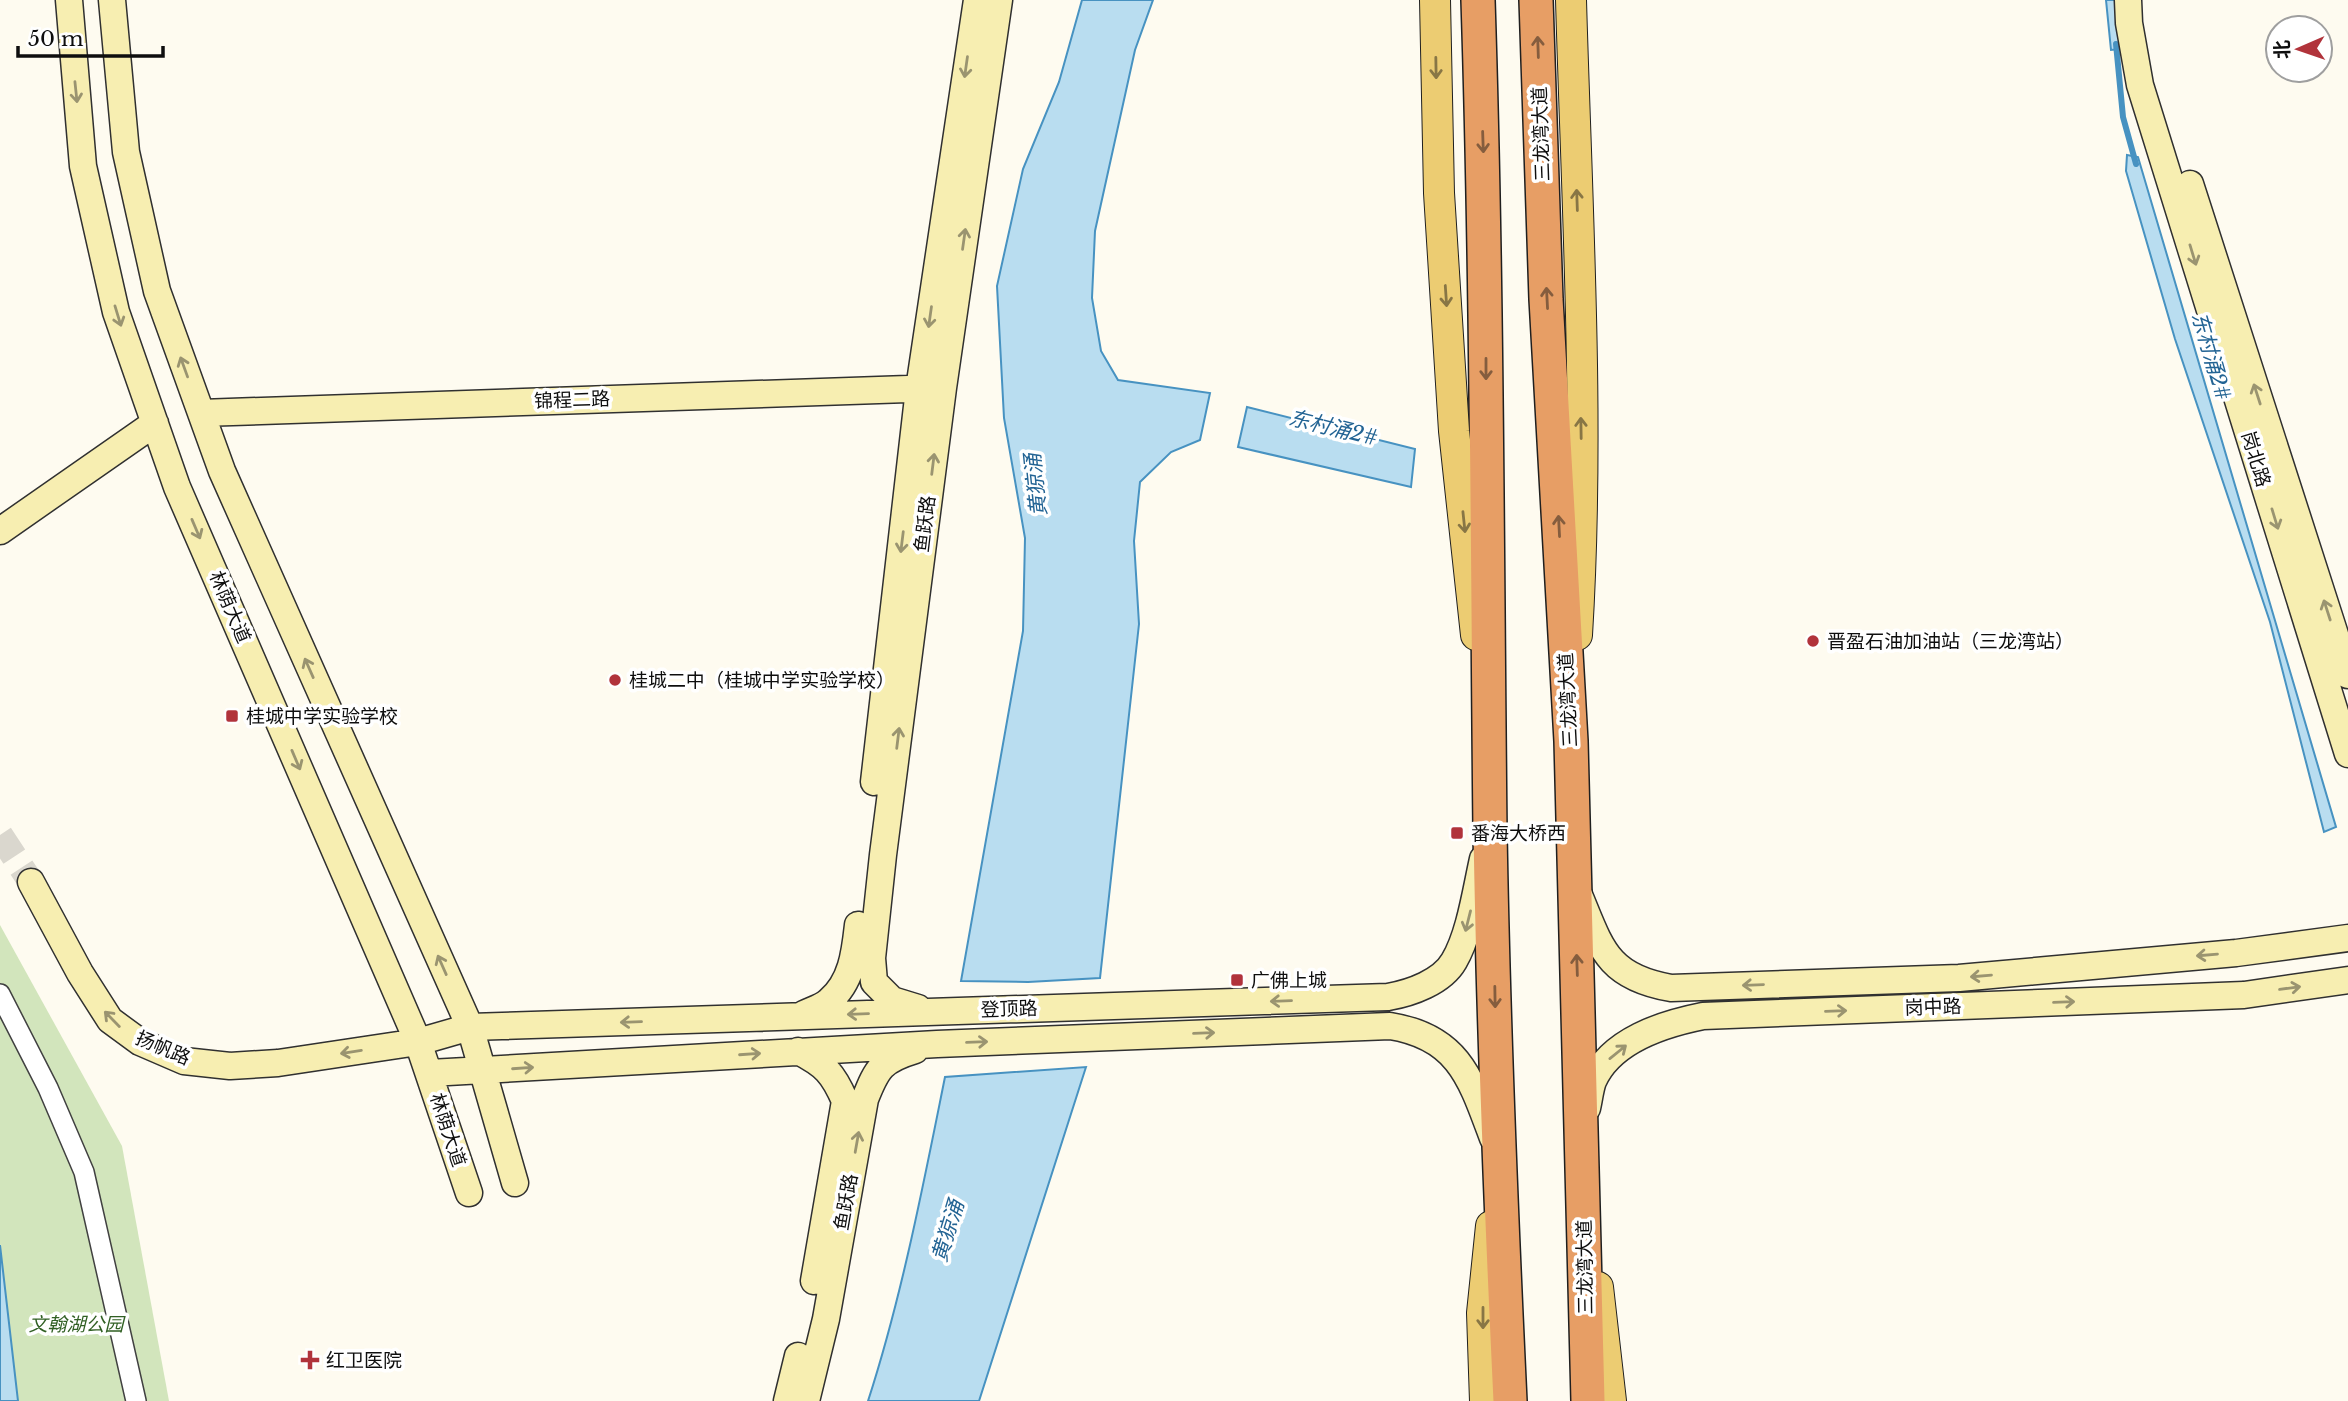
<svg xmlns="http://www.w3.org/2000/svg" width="2348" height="1401" font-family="'Libre Baskerville','Noto Sans SC',serif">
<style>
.green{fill:#d2e5bc}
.water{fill:#b9ddf0;stroke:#4792c1;stroke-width:2}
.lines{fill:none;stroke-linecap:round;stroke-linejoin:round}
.stream{stroke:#4792c1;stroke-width:6}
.secondary-tunnel{stroke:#dad7ce;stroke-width:26;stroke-dasharray:26 13;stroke-linecap:butt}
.street-casing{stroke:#414141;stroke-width:22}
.secondary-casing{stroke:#303030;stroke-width:29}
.primary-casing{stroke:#1f1f1f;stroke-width:32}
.highway-casing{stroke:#1f1f1f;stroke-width:36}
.street{stroke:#fff;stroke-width:19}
.secondary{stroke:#f7eeb1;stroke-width:26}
.primary{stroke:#eccc72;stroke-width:30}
.highway{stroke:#e79e65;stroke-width:33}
.oneway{stroke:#855d3e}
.oneway2{stroke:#9a9470}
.oneway3{stroke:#887645}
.poi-dot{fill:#b1333b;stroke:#fff;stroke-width:2.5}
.labels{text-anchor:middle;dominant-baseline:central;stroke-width:7;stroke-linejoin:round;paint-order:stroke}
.street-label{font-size:19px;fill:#0e0e0e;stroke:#fff}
.poi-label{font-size:19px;fill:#0e0e0e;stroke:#fff;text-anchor:start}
.park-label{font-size:19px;font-style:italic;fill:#316024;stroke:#fff}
.water-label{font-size:21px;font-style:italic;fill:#236494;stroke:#fff}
</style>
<rect width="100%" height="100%" fill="#fefbf0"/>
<path class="green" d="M0,925L122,1146L169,1401H0Z"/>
<path class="water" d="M1082,0H1153L1135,50L1095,231L1092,298L1101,351L1118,380L1210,393L1200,440L1171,452L1140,482L1134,541L1139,624L1100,978L1028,982L961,981L1023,631L1025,538L1004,418L997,286L1023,169L1059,82Z
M2106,0H2117L2120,49L2111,50Z
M2127,155L2138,157L2336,827L2324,832L2270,622L2175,339L2126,171Z
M1247,407L1415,449L1411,487L1238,447Z
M1086,1067L979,1401H868C902,1296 923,1186 945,1077Z
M0,1245L18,1401H0Z"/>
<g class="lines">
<path class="stream" d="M2116,44L2123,117L2136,164"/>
<path class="secondary-tunnel" d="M0,835L31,882"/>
<g class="street-casing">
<path id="street" d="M0,994L48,1088L84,1172L136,1401"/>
</g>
<g class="secondary-casing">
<path id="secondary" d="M69,0L83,166L116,312L177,487L418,1042L469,1193
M112,0L126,152L157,291L222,471L470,1027L515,1183
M2128,0L2129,23L2140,85L2348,754
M2190,184L2348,675
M201,413L937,388
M0,531L155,423
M874,782L919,389L977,0
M31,882L80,973L110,1020L140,1042L184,1061L230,1066L278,1063L418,1042L470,1027L1388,997C1411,993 1442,982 1454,961C1470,934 1476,890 1483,859
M1579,895C1601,948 1607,977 1671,988L1959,978L2236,953L2348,938
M918,1008L892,1000L874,982L872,958L883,855L943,388L999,0
M804,1014C812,1010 823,1007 829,1001C852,982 855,952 858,925
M798,1051C825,1065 833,1073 845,1101L814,1281
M430,1073L937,1044L1390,1026C1459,1037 1471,1079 1493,1138
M1587,1108C1589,1100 1590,1089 1593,1081C1611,1040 1663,1024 1703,1016L2244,995L2348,980
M787,1401L798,1356
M806,1401L826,1319L865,1099C877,1068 882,1060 915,1050"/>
</g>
<g class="primary-casing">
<path id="primary" d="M1435,0L1439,193L1454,431L1476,635
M1571,0C1577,211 1590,424 1577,635
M1598,1287L1611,1401
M1485,1401L1482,1313L1491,1226"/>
</g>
<g class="highway-casing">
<path id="highway" d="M1478,0C1487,277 1487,554 1490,831C1493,1021 1501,1211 1510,1401
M1536,0L1546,299L1571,741L1588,1401"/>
</g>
<use href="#street" class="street"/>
<use href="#secondary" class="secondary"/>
<use href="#primary" class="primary"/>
<use href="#highway" class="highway"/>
</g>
<defs><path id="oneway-shaft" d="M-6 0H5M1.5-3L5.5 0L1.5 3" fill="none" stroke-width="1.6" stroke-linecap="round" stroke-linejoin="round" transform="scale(1.75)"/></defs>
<g class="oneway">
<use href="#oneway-shaft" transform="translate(1538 47) rotate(-92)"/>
<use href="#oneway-shaft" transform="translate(1483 142) rotate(88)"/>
<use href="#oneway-shaft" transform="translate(1547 298) rotate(-93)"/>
<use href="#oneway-shaft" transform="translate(1486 369) rotate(90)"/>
<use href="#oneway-shaft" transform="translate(1559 526) rotate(-93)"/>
<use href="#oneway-shaft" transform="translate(1577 965) rotate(-92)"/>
<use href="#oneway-shaft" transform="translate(1495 997) rotate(89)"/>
</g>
<g class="oneway2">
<use href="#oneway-shaft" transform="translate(966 67) rotate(98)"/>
<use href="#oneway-shaft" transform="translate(76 92) rotate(84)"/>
<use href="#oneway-shaft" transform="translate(964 239) rotate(-82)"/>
<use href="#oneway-shaft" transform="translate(2193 255) rotate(73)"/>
<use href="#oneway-shaft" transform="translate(118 316) rotate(73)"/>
<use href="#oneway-shaft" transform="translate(930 317) rotate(98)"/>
<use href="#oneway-shaft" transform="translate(184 367) rotate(-110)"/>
<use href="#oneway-shaft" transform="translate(2257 394) rotate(-108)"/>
<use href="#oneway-shaft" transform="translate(933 464) rotate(-83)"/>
<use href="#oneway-shaft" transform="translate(2275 519) rotate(73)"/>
<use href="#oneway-shaft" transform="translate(196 529) rotate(67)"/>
<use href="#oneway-shaft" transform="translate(902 542) rotate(97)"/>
<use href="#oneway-shaft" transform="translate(2327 610) rotate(-108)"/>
<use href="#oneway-shaft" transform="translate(309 668) rotate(-114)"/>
<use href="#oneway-shaft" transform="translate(898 738) rotate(-83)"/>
<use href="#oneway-shaft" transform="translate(296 760) rotate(67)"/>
<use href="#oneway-shaft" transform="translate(1468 921) rotate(104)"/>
<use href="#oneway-shaft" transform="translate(2207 955) rotate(175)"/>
<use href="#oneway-shaft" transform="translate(442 965) rotate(-114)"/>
<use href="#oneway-shaft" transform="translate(1981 976) rotate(175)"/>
<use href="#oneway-shaft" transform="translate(1753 985) rotate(178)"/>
<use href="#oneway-shaft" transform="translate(2290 988) rotate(-8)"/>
<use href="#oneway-shaft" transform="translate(1281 1001) rotate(178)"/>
<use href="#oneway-shaft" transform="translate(2064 1002) rotate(-2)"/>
<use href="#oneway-shaft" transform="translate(1836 1011) rotate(-2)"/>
<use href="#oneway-shaft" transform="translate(858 1014) rotate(178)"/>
<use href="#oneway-shaft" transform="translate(112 1019) rotate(-134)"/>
<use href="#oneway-shaft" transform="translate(631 1022) rotate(178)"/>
<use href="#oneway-shaft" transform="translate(1204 1033) rotate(-2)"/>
<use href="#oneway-shaft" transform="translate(977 1042) rotate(-2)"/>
<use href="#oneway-shaft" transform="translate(351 1052) rotate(171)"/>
<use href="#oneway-shaft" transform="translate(1618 1052) rotate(-39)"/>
<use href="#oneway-shaft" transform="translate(750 1054) rotate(-4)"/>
<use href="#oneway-shaft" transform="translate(523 1068) rotate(-4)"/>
<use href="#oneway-shaft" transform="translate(857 1142) rotate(-80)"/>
</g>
<g class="oneway3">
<use href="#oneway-shaft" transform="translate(1436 68) rotate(89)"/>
<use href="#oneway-shaft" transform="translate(1577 200) rotate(-92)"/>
<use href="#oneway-shaft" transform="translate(1446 296) rotate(86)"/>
<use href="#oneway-shaft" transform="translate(1581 428) rotate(-91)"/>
<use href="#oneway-shaft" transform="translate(1464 522) rotate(84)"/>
<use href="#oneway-shaft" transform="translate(1483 1318) rotate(90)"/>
</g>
<g class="poi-dot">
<circle cx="1813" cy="641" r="7"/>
<circle cx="615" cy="680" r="7"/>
<rect x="225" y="709" width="14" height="14" rx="3.5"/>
<rect x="1450" y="826" width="14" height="14" rx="3.5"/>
<rect x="1230" y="973" width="14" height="14" rx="3.5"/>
<path d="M306.5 1349.5h7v7h7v7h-7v7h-7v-7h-7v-7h7z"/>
</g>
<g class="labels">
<g class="street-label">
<text transform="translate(1541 134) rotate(-92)">三龙湾大道</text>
<text transform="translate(572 400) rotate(-2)">锦程二路</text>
<text transform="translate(2256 459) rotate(73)">岗北路</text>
<text transform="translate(925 524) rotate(-83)">鱼跃路</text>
<text transform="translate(230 607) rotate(67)">林荫大道</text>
<text transform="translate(1568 700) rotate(-93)">三龙湾大道</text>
<text transform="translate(1933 1007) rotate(-2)">岗中路</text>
<text transform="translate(1009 1009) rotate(-2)">登顶路</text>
<text transform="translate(163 1048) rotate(23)">扬帆路</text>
<text transform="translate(448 1130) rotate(72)">林荫大道</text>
<text transform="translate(846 1202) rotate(-80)">鱼跃路</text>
<text transform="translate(1585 1267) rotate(-91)">三龙湾大道</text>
</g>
<g class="poi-label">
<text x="1827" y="641">晋盈石油加油站（三龙湾站）</text>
<text x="629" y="680">桂城二中（桂城中学实验学校）</text>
<text x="246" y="716">桂城中学实验学校</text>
<text x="1471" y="833">番海大桥西</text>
<text x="1251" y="980">广佛上城</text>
<text x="326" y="1360">红卫医院</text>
</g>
<g class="park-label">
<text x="76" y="1324">文翰湖公园</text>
</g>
<g class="water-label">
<text transform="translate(2211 356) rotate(74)">东村涌2#</text>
<text transform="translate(1333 428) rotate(14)">东村涌2#</text>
<text transform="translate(1036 485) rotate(-96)">黄猄涌</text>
<text transform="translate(948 1231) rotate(-73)">黄猄涌</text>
</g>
</g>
<g transform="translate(2299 49) rotate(268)"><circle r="33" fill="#ffffff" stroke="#9f9f9f" stroke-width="2"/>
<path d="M0-5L12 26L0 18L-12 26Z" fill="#b1333b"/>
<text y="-10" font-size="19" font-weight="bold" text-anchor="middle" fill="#0e0e0e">北</text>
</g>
<path d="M18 46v10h145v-10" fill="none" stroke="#0e0e0e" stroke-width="3.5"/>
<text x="28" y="46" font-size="21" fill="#0e0e0e" stroke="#ffffff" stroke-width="5" paint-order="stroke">50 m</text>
</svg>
